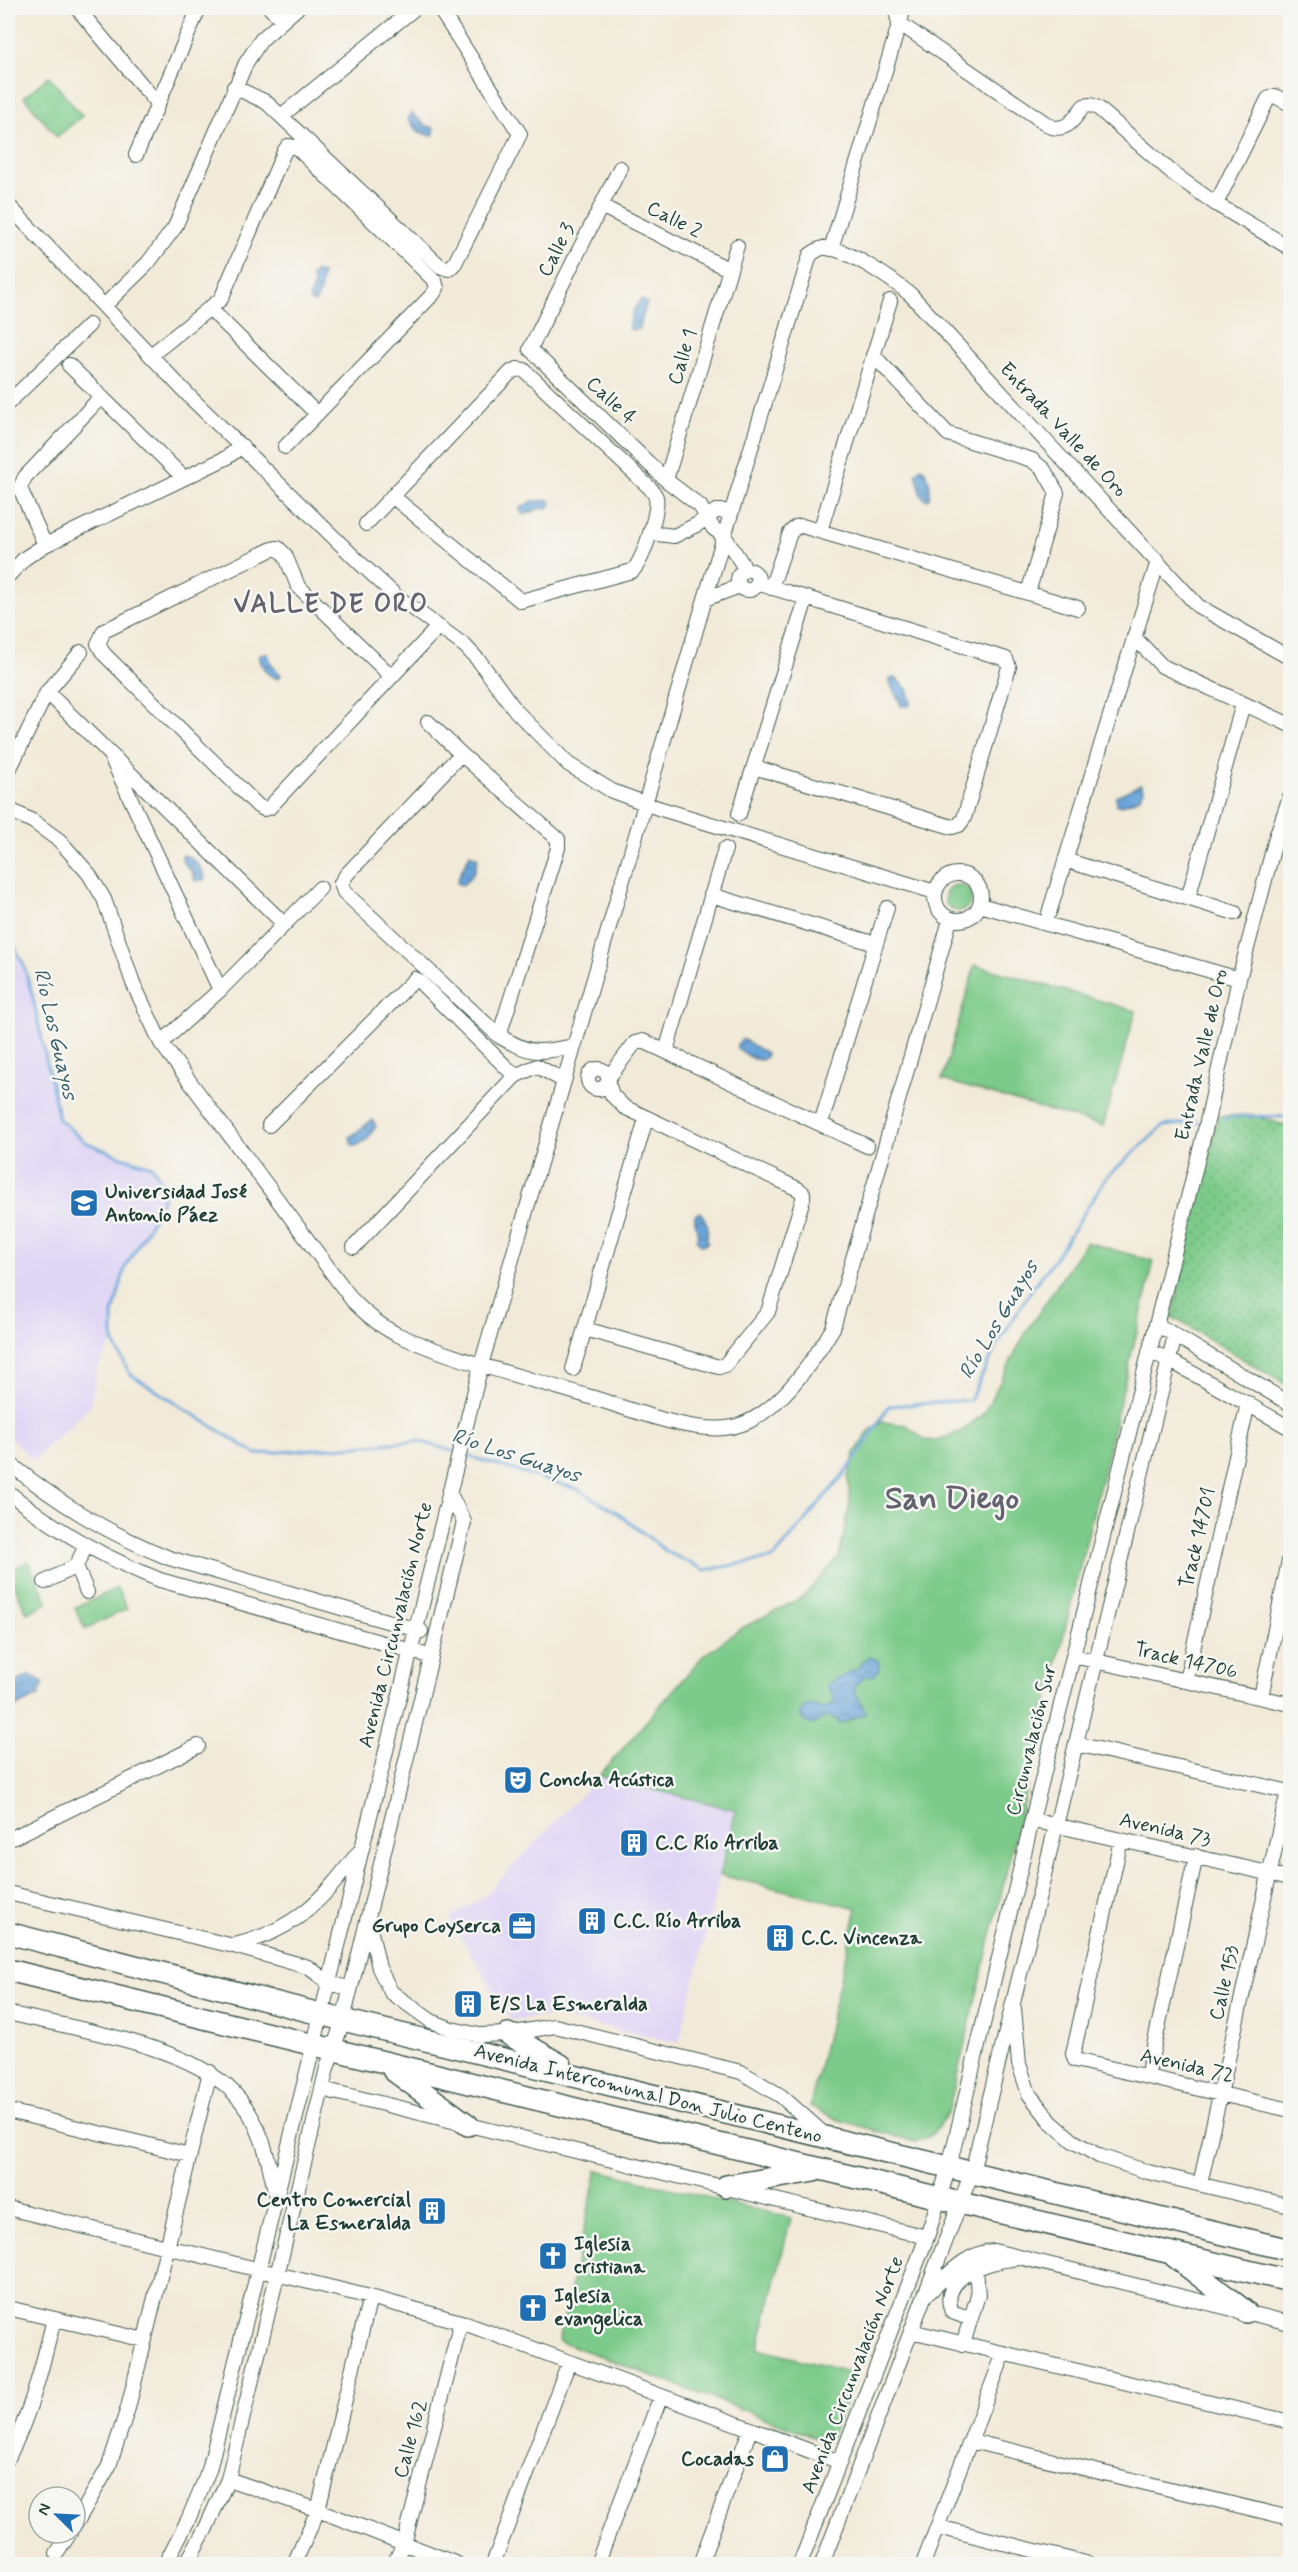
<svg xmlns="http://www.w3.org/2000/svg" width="1298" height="2572" font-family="Mynerve,sans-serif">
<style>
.built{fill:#dfd5f5}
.green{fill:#7dcb8a;stroke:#4e845f;stroke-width:1.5}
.park{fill:url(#park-dots);stroke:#4e845f;stroke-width:1.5}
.water{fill:url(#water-waves);stroke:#457187;stroke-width:1.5}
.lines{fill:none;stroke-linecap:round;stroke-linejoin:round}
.stream{stroke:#6ba5da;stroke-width:3}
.street-casing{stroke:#3f574d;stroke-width:16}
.primary-casing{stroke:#3f574d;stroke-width:24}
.street{stroke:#fff;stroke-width:14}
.primary{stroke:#fff;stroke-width:21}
.labels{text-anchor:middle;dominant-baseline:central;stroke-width:5;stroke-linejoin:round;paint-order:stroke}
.street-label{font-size:20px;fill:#1f3d34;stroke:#f6f6f2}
.poi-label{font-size:20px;font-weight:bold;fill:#1f3d34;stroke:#f6f6f2;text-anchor:start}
.water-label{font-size:21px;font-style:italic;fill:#365c66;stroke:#f6f6f2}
.district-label{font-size:26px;font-weight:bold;letter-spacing:1.5px;fill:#63626f;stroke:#f6f6f2}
.town-label{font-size:32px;font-weight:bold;fill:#63626f;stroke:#f6f6f2}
</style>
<defs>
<pattern id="park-dots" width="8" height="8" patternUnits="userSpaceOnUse" patternTransform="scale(1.5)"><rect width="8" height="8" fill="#7dcb8a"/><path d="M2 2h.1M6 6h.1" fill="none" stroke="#66a672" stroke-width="1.8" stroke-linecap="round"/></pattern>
<pattern id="water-waves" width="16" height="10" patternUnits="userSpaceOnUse" patternTransform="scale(1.5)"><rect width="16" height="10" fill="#6ba5da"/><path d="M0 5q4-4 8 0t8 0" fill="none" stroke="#5788b2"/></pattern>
</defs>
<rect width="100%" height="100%" fill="#f6f6f2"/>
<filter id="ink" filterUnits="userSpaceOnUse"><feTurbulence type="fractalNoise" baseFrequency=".0167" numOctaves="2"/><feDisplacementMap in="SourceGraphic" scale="12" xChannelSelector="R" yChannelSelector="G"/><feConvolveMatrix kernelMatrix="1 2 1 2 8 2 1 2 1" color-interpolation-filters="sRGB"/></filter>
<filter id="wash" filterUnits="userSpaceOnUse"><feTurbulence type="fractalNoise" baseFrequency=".008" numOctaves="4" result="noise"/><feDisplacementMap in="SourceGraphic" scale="24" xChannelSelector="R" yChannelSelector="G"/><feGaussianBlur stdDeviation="1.35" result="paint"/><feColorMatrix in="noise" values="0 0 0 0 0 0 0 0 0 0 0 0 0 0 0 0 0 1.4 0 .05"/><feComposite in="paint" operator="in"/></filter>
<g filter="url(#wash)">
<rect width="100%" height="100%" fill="#f2ead8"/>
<path class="built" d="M8,935L23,963L32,994L59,1119L85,1142L112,1154L152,1166L167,1189L154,1217L134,1249L120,1280L113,1314V1341L96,1370L91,1405L33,1461L8,1435Z
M599,1776L736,1810L679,2043L553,2016L511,2020L450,1919L485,1895Z"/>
<path class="green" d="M49,76L82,116L57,137L24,97Z
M945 898a13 13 0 1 1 26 0a13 13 0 1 1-26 0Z
M975,965L1136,1011L1103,1126L942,1080Z
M1086,1242L1154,1261L949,2109L939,2127L930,2136L915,2142L839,2120L810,2106L857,1908L720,1875L736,1810L599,1776L702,1657L740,1629L803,1597L839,1557L850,1503L848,1477L855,1453L869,1431L882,1422L906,1425L925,1440L936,1441L962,1431L984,1413L1026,1332Z
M28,1561L48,1603L27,1613L8,1572Z
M117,1588L127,1609L85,1629L75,1608Z
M597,2170L791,2218L758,2349L857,2374L830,2440H823L559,2341Z"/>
<path class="park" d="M1253,1115L1290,1127V1387L1172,1317L1218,1116Z"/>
<path class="water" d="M412,113L425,125L434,128V134L431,136L417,131L408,119Z
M316,271L322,274C321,288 321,292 315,303L309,300L314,283L311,276Z
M641,299L647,303C644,310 642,319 639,329L632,330L629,328L633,310Z
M922,467C929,476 932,486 929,498L926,500L920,494V489L916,473Z
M549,500L551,503L547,509L541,508L524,515L520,511V508L533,501Z
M265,653L268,654L272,665L281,675L278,679C265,675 261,666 259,655Z
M892,678H896L907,689L911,702L909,706H901C897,696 893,689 889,681Z
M1141,784L1144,791L1138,799L1120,806L1116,804V796C1126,792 1133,788 1141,784Z
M470,854L478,858C475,870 473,878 462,885L457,883C457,877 467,861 470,854Z
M182,855C193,855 200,867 205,876L204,880L195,881L192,872L182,861Z
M743,1039C752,1045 759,1049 766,1053V1057L762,1060L753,1059L737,1048V1044Z
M372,1120L376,1126L368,1139L356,1146L352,1145L350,1137Z
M701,1212L708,1226L707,1240L708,1241L706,1244L701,1245L697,1240C700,1230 693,1224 695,1215Z
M869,1657L878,1660L879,1669L874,1676H864L855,1686V1691L866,1713L840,1724L836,1719L827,1716L812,1725L802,1720L800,1713L804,1707L810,1705L824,1709L833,1704L834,1697L826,1685L860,1667L865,1659Z
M30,1675L43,1682V1687L39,1692L40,1695L8,1711V1686Z"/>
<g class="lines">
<path class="stream" d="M8,935L23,963L32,994L59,1119L85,1142L122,1157L152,1166L167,1189L154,1217L125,1268L113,1314V1341L130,1374L256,1454L419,1441L455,1452
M1224,1119L1242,1116L1290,1117
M464,1455L577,1489L615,1511L667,1552L705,1570L774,1558L852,1464L889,1406L970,1400L997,1345L1033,1287L1054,1260L1106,1178L1163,1126L1198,1122"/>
</g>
</g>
<g filter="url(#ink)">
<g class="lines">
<g class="street-casing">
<path id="street" d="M77,8L157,103
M270,8L282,19
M895,8L899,23L1051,127C1069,131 1074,118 1084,106L1091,105L1098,108L1175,175L1216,204L1290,248
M234,87L266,102L440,266L449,269L455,263L520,134L439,8
M281,116L415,8
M136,155L199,8
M620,168L530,349L666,480L700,506L713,528L725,537L746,570
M1216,204L1268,99L1275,96L1290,104
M8,205L191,398L360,563L396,596L465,646L480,662L516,711L568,764L612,791L658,808L935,892
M601,206L730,270
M831,249L902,15
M104,306L148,263L175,227L246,63L261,40L297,8
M209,308L317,414
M151,355L221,299L284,152L288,146L296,147L435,281L437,288L433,294L285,447
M873,355L948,434L1032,460L1044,470L1057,493L1028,593
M69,365L184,478
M8,403L89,325
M666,480L737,246
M366,524L511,372L517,369L524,370L651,489C652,491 655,494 656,497C659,511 643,562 632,571L521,601L392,496
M820,531L890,301
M650,533L674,536L698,524L716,511H732
M45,545L20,488L25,477L101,397
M738 580a10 10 0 1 1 20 0a10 10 0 1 1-20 0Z
M8,576L25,558L45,545L226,458L242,446
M771,588L790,533L796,527L802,526L1078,608
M705,599L740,586
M1134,637L1162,666L1290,725
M391,676L298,586L285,555L278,548L272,549L104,631L98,644L104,654L258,806L264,809L269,808L438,627
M47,692L284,924
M428,722L461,754L558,839V848L499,1036
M461,754L347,874L341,883L344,892L499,1036C531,1055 538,1053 574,1046
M112,759L220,990
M754,767L952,827L959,825L964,818L1009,667L1006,659L757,583
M8,772L47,692L81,652
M8,809L34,822L60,841L89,874L104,899L133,983L161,1043L353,1301C366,1314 380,1326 396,1334C456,1361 524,1377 587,1396C626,1407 692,1435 732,1427C774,1419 812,1363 833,1328L950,920
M739,814L806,599
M1065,860L1235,913
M935 897a23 23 0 1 1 46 0a23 23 0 1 1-46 0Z
M711,895L876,944
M1188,898L1243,704
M980,905L1239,979
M1049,913L1158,561
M161,1043L220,990L320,888
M666,1051L725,849
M588 1079a10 10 0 1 1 20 0a10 10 0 1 1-20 0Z
M609,1077L635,1043L643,1041L867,1146
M821,1123L887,908
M269,1125L415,979L419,981L515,1076
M354,1247L515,1076L537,1066L564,1081
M1156,1324L1290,1404
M585,1329L719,1367L725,1365L768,1312L803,1199V1193L798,1189L624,1107L612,1095L608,1083
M1149,1351L1169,1360L1290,1428
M573,1369L646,1119
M8,1462C59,1504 108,1533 169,1558L421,1631
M8,1492C55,1530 104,1558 160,1580L429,1656
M76,1566L87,1592
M45,1582L76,1566L86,1546
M1073,1656L1290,1704
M1186,1681L1248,1403
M1261,1697L1290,1556
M1076,1744L1290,1792
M1032,1820L1290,1878
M8,1840L198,1746
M1121,1840L1073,2054L1075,2060L1290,2110
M8,1893L234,1946L308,1967L328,1982L350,1989
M368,1919L379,1968L391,1992L431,2021L452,2029L479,2035L508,2034L555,2026L741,2072L781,2096L825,2135
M235,1945C296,1930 322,1900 358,1853
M1014,2008L1019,2064L1029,2094L1051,2122L1073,2141L1099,2156L1148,2172L1290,2206
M8,2013C73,2029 187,2044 233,2092C260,2119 268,2156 275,2191
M1147,2077L1196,1856
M322,2089L927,2237
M8,2111L190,2155
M1200,2184L1288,1791
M8,2208L370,2297L461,2322L840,2462
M926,2295C946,2277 966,2252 994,2251L1290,2323
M8,2308L145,2340
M971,2319L952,2312C937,2277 988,2261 1012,2259
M911,2331L1290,2422
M963,2344L978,2295L976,2268
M971,2441L1290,2518
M8,2458C31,2413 42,2367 54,2319
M228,2479L318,2510L457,2564
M75,2525L109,2466L128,2408L210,2072
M938,2527L1089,2564
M57,2553L70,2533
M165,2564L188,2520L209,2470L481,1365L705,599L810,255C814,252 818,249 823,248C845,246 894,281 911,295L1198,606L1290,658
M186,2564L206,2528L228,2479L327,2068L343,2020L464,1522L449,1492
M294,2564L318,2510L370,2297
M394,2564L404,2544L461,2322
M493,2564L569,2362
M597,2564L661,2396
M700,2564L750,2430
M800,2564L927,2237L949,2167L1032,1820L1206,1126L1239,979L1277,834L1290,797
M822,2564L972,2172L1175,1335
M923,2564L1004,2353"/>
</g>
<g class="primary-casing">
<path id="primary" d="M8,1933L343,2020L1290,2250
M8,1970L960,2203L1290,2281
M508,2034L561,2065
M393,2070L468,2125
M726,2186L814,2171
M1174,2256L1246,2312"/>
</g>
<use href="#street" class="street"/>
<use href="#primary" class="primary"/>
</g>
</g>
<defs>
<g id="university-square" transform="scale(1.5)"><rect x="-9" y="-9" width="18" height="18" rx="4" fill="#1f6fb2" stroke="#f6f6f2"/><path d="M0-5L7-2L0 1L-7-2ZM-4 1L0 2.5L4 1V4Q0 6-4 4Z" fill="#fff"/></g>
<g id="theatre-square" transform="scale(1.5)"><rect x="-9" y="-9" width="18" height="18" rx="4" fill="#1f6fb2" stroke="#f6f6f2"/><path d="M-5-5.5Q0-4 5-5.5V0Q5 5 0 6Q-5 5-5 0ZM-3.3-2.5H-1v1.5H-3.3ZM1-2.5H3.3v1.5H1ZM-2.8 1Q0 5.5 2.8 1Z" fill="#fff"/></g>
<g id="building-square" transform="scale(1.5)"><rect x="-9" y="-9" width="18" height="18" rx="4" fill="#1f6fb2" stroke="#f6f6f2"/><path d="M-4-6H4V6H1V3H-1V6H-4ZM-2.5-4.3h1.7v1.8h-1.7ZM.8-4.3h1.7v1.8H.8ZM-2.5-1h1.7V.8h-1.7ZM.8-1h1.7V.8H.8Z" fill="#fff"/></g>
<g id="office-square" transform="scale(1.5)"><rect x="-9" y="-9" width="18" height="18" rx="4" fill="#1f6fb2" stroke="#f6f6f2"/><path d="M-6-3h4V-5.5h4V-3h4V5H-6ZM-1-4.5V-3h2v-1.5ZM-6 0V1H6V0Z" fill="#fff"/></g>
<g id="church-square" transform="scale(1.5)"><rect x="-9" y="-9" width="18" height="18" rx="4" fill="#1f6fb2" stroke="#f6f6f2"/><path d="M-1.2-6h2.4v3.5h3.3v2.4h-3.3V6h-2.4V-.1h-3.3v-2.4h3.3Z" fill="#fff"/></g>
<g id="shop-square" transform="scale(1.5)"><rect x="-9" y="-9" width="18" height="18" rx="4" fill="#1f6fb2" stroke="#f6f6f2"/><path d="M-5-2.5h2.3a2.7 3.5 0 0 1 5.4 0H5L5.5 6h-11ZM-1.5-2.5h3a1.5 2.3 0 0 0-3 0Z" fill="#fff"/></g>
</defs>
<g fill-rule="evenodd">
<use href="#university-square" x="84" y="1203"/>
<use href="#theatre-square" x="518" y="1780"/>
<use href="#building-square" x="634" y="1843"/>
<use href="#building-square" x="592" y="1921"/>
<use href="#office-square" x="522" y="1926"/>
<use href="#building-square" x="780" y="1938"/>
<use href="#building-square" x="468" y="2004"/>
<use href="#building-square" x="432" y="2211"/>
<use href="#church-square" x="553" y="2256"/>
<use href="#church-square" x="533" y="2308"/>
<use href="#shop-square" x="775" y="2459"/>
</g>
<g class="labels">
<g class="street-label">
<text transform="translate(674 220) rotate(27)">Calle 2</text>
<text transform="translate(557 250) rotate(-63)">Calle 3</text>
<text transform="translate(683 357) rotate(-73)">Calle 1</text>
<text transform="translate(611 401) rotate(43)">Calle 4</text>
<text transform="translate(1063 430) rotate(47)">Entrada Valle de Oro</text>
<text transform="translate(1202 1055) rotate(-77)">Entrada Valle de Oro</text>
<text transform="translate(1198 1538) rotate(-77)">Track 14701</text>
<text transform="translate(396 1625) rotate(-76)">Avenida Circunvalación Norte</text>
<text transform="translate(1186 1661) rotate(13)">Track 14706</text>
<text transform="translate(1032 1740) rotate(-76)">Circunvalación Sur</text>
<text transform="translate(1165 1830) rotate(13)">Avenida 73</text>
<text transform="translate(1225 1983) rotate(-77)">Calle 153</text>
<text transform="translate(1187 2066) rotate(13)">Avenida 72</text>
<text transform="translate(648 2094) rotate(14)">Avenida Intercomunal Don Julio Centeno</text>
<text transform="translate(853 2375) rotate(-69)">Avenida Circunvalación Norte</text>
<text transform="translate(411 2439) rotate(-75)">Calle 162</text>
</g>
<g class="poi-label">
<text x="105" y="1192">Universidad José<tspan x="105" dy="23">Antonio Páez</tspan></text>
<text x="539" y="1780">Concha Acústica</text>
<text x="655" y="1843">C.C Río Arriba</text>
<text x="613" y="1921">C.C. Río Arriba</text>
<text x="501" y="1926" text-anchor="end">Grupo Coyserca</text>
<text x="801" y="1938">C.C. Vincenza</text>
<text x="489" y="2004">E/S La Esmeralda</text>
<text x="411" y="2200" text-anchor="end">Centro Comercial<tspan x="411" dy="23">La Esmeralda</tspan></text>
<text x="574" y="2244">Iglesia<tspan x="574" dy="23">cristiana</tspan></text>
<text x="554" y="2296">Iglesia<tspan x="554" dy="23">evangelica</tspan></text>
<text x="754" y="2459" text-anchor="end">Cocadas</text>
</g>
<g class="water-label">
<text transform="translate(55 1034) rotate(77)">Río Los Guayos</text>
<text transform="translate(999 1320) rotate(-59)">Río Los Guayos</text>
<text transform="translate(516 1456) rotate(18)">Río Los Guayos</text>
</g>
<g class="district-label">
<text x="331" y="605">VALLE DE ORO</text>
</g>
<g class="town-label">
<text x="952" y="1499">San Diego</text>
</g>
</g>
<rect width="1298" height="2572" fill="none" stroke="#f6f6f2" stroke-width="30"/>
<g transform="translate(57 2515) rotate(294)"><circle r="28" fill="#f6f6f2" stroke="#a0aca6" stroke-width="1.5"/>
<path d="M0-4.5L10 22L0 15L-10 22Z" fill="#1f6fb2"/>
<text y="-9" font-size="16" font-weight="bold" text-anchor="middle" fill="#1f3d34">N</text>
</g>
</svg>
